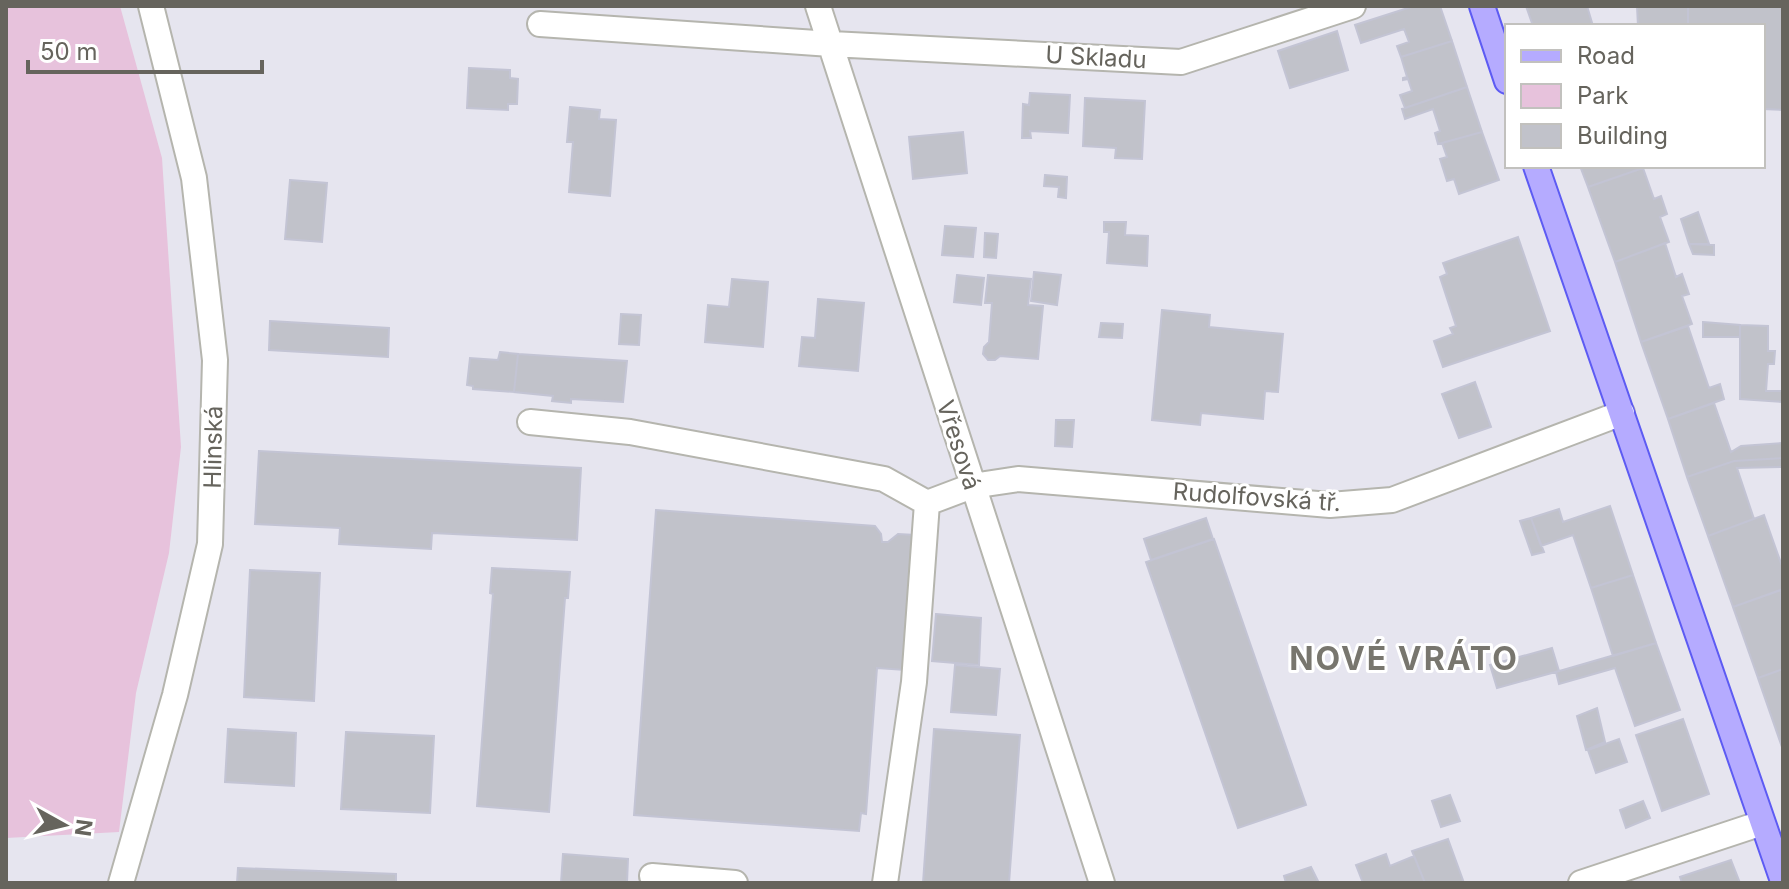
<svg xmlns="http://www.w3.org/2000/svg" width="1789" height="889" font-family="Inter,sans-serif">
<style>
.green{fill:#e7c2dc}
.building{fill:#c1c2ca;stroke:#c3c4d4;stroke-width:2}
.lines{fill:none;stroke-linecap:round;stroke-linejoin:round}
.minor-casing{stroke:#b5b5ae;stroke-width:28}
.major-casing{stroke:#5d5bf3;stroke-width:28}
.minor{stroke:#fff;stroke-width:24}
.major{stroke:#b5abff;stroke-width:24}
.labels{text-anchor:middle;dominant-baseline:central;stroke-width:6;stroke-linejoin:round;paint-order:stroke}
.street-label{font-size:24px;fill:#66645d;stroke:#fff}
.district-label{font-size:32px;font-weight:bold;letter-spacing:2px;fill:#78766e;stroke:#fff}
</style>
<rect width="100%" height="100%" fill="#e6e5ef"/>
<path class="green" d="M6,6H120L162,158L181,447L169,553L136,693L119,832L6,838Z"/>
<path class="building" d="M1414,6H1440L1452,41L1401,57L1397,46L1409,42L1404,29L1361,43L1355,25Z
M1526,6H1587L1593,26H1533Z
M1637,6H1688V26H1638Z
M1688,6H1783V110L1763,109V26H1688Z
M1337,31L1348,70L1290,88L1278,51Z
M1452,41L1467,87L1405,108L1400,95L1412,91L1408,79L1403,80V78L1407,77L1401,57Z
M469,68L510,70V78L518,79L517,104H508V110L467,108Z
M1467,87L1482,132L1438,144L1435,133L1440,131L1433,109L1405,119L1402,109Z
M1030,93L1070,95L1068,133L1030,131L1031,138H1022L1023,104L1029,105Z
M1085,98L1145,101L1142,159L1115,158L1116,148L1083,146Z
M570,107L600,110L599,119L616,120L610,196L569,192L573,142H567Z
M963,132L967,173L913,179L909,137Z
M1482,132L1499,180L1459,194L1454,179L1447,181L1440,159L1447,157L1442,143Z
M1580,166H1642L1643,168L1588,187Z
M1643,168L1654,199L1661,196L1667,214L1660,217L1669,242L1615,262L1588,187Z
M1045,175L1067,177L1066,198L1058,197L1059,187L1044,186Z
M290,180L327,183L322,242L285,239Z
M1698,212L1709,244H1689L1681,219Z
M1104,222H1126L1125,235L1148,236L1147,266L1107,263L1109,232H1104Z
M945,226L976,228L973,257L942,255Z
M985,233L998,234L996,258L984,257Z
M1518,237L1550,331L1443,367L1434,341L1453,334L1450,328L1456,326L1440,277L1447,274L1443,263Z
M1665,243L1676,277L1682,274L1689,294L1682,296L1692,324L1641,342L1615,262Z
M1689,244L1714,245V255L1693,254Z
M1034,272L1061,275L1057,305L1031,301Z
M957,275L984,278L981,305L954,302Z
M988,275L1031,279L1028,305L1043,306L1038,359L1000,356L995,360H988L983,354L984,347L989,342L992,303H985Z
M732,279L768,282L763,347L705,342L708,305L729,307Z
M818,299L864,303L858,371L799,366L802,337L815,338Z
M1162,310L1210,315L1209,327L1283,334L1278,392L1265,391L1263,419L1201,413L1200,425L1152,420Z
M621,314L641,315L639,345L619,344Z
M270,321L389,328L388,357L269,350Z
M1703,322L1740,325V337H1703Z
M1101,323L1123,324L1122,338L1099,337Z
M1740,325L1768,326V351H1775L1774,364H1768L1766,391H1782L1783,389V402L1740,399Z
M1688,326L1709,388L1720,384L1724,399L1668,419L1641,342Z
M500,352L518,354L514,392L473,389V386L467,385L470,358L498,360Z
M518,354L627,361L623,402L571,399V403L552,401L553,396L514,392Z
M1475,382L1491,427L1459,438L1442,394Z
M1714,403L1731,452L1741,446L1783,443V458L1734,461L1687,477L1668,419Z
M1056,420H1074L1072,447L1055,446Z
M259,451L581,468L577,540L432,533L431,549L339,544L340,528L255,524Z
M1783,458V467L1737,468L1754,519L1708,536L1687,477L1734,461Z
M1610,506L1633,575L1591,588L1573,535L1541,546L1531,518L1559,509L1563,522Z
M656,510L875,526L881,534L882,542H888L898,534L915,535L905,670L877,668L866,814L861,813L859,831L634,815Z
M1764,515L1783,569V589L1733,607L1708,536Z
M1206,518L1213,539L1151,560L1144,539Z
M1531,518L1544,552L1532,555L1520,521Z
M1214,539L1306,805L1238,828L1146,562Z
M492,568L570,572L568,598H565L549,812L477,806L493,594L490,593Z
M250,570L320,573L314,701L244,697Z
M1633,575L1656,643L1613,656L1591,588Z
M1781,590L1783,669L1758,678L1733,607Z
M936,614L981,618L979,665L932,661Z
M1656,643L1680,710L1635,726L1615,668L1559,684L1556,672Z
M1552,648L1559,671L1497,688L1490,665Z
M955,665L1000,669L996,715L951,712Z
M1783,669V750L1758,678Z
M1597,708L1605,742L1586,750L1577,716Z
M1683,719L1709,794L1662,811L1636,735Z
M228,729L296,733L294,786L225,782Z
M934,729L1020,735L1009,883H923Z
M346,732L434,736L430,813L341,809Z
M1619,739L1627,762L1596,773L1588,750Z
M1450,795L1460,821L1441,827L1432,801Z
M1643,801L1650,818L1626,828L1620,810Z
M1448,839L1464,883H1425L1412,851Z
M563,854L628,859L627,883H561Z
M1386,854L1390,866L1414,856L1425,883H1363L1356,865Z
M1731,860L1740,883H1682L1680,877Z
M1311,867L1319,883H1286L1284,876Z
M238,868L396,874V883H237Z"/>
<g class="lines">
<g class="minor-casing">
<path id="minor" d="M818,6L1102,883
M540,24L831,44L1181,62L1353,6
M530,422L630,432L884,479L927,503
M652,876L735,883
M121,883L175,695L210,544L215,360L194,178L151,6
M885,883L914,682L927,503L972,486L1018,479L1330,505L1392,500L1622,413
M1581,883L1762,823"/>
</g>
<g class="major-casing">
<path id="major" d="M1482,6L1507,81
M1536,166L1783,881"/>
</g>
<use href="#minor" class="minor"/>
<use href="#major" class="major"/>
</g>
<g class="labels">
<g class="street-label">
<text transform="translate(1096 57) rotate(3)">U Skladu</text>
<text transform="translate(959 445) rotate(72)">Vřesová</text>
<text transform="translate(213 447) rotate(-89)">Hlinská</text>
<text transform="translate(1257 497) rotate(4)">Rudolfovská tř.</text>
</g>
<g class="district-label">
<text x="1404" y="658">NOVÉ VRÁTO</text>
</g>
</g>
<rect width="1789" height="889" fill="none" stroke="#66645d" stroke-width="16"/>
<rect x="1505" y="24" width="260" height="144" fill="#ffffff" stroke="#c2c1be" stroke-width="2"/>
<rect x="1521" y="50" width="40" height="12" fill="#b5abff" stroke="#c2c1be" stroke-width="2"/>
<text x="1577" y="64" font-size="24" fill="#66645d">Road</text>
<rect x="1521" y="84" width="40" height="24" fill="#e7c2dc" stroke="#c2c1be" stroke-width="2"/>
<text x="1577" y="104" font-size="24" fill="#66645d">Park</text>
<rect x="1521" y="124" width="40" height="24" fill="#c1c2ca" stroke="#c2c1be" stroke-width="2"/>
<text x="1577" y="144" font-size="24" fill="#66645d">Building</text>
<g transform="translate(64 825) rotate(98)" stroke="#ffffff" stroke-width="6" paint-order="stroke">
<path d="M0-6L14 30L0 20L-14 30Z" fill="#66645d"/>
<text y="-12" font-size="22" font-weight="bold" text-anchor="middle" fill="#66645d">N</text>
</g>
<path d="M28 60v12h234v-12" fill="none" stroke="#66645d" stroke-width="4"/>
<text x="40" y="60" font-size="24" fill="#66645d" stroke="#ffffff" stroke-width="6" paint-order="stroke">50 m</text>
</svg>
